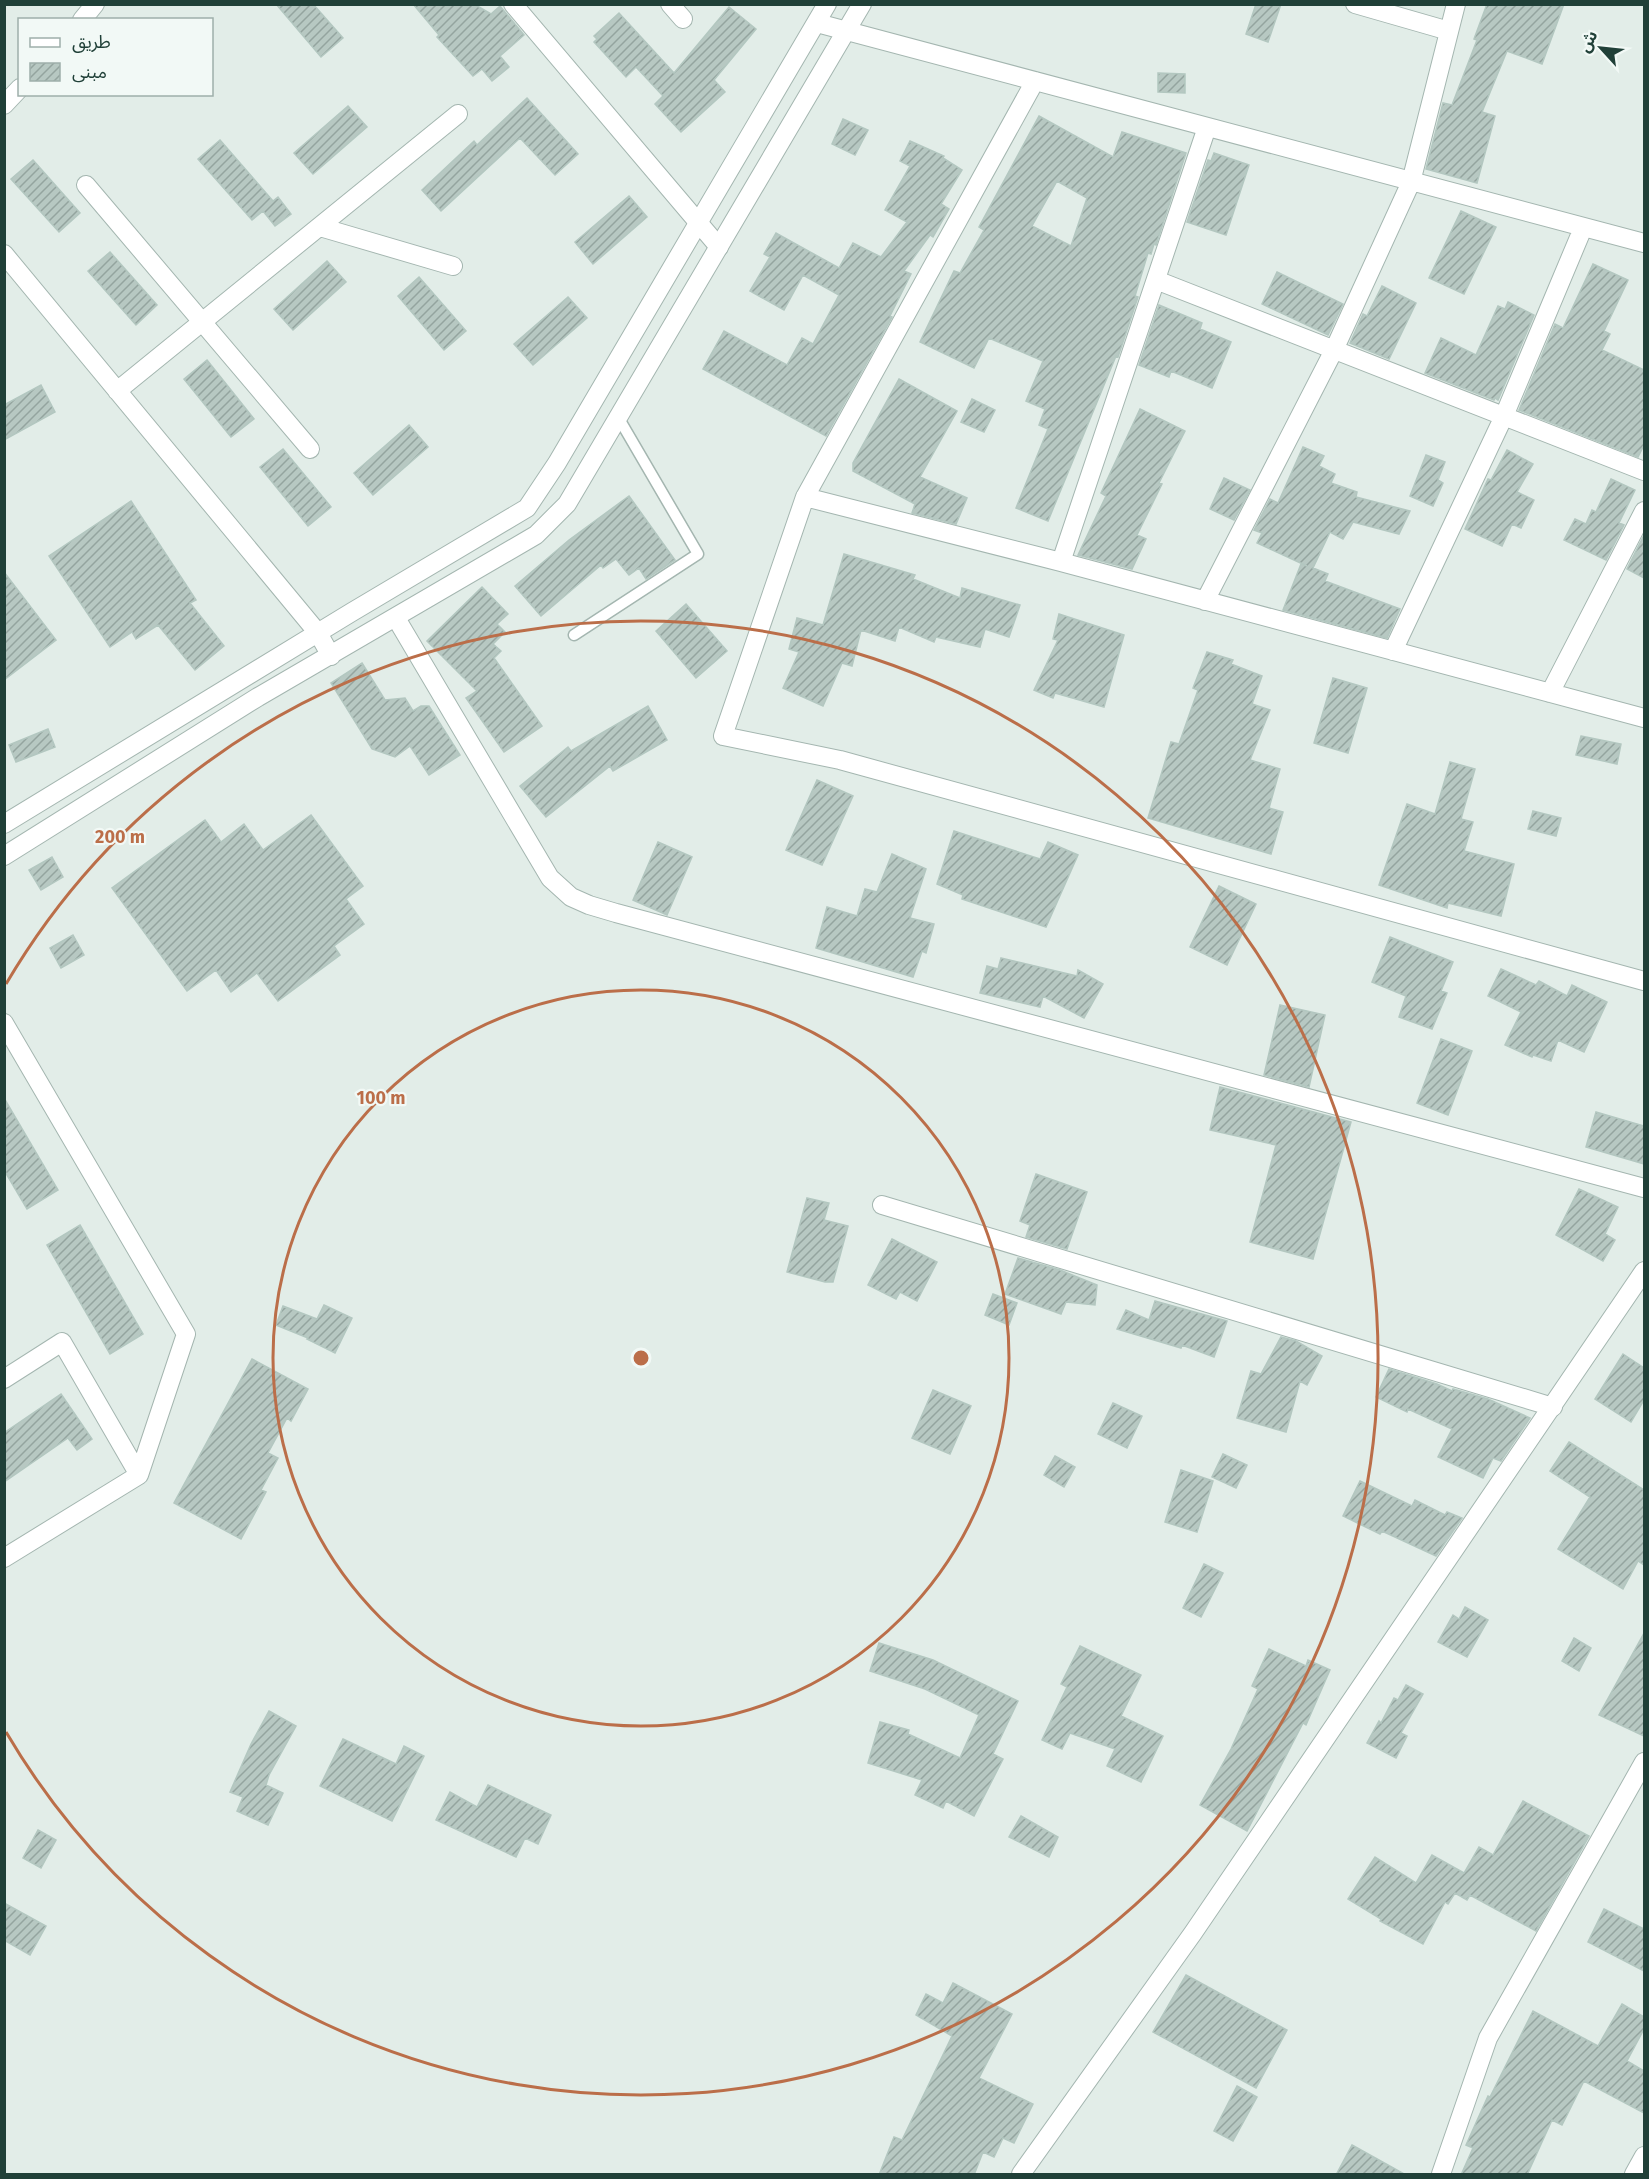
<svg xmlns="http://www.w3.org/2000/svg" width="1649" height="2179" font-family="'Fira Sans','Noto Sans Arabic',sans-serif">
<style>
.building{fill:url(#building-hatch);stroke:#b3c7c0;stroke-width:1.5;fill-rule:evenodd}
.lines{fill:none;stroke-linecap:round;stroke-linejoin:round}
.service-casing{stroke:#a4b6b0;stroke-width:13}
.minor-casing{stroke:#a4b6b0;stroke-width:20}
.tertiary-casing{stroke:#a4b6b0;stroke-width:20}
.service{stroke:#fff;stroke-width:10}
.minor{stroke:#fff;stroke-width:18}
.tertiary{stroke:#fff;stroke-width:18}
.ring{fill:none;stroke:#bb6e49;stroke-width:3}
.centre{fill:#bb6e49;stroke:#f2f9f6;stroke-width:3}
.ring-label{font-size:18px;text-anchor:middle;font-weight:bold;fill:#bb6e49;stroke:#f2f9f6;stroke-width:4.5;stroke-linejoin:round;paint-order:stroke}
</style>
<defs>
<pattern id="building-hatch" width="6" height="6" patternUnits="userSpaceOnUse" patternTransform="scale(1.5)"><rect width="6" height="6" fill="#b7c8c2"/><path d="M-1 1l2-2M0 6l6-6M5 7l2-2" fill="none" stroke="#94a49f"/></pattern>
</defs>
<rect width="100%" height="100%" fill="#e2ede8"/>
<path class="building" d="M276,4H313L343,38L321,57Z
M413,4H474L491,14L500,6L524,35L500,56L509,67L492,81L482,69L473,76L437,37L439,35Z
M1256,4H1281L1268,42L1246,34Z
M1487,4H1564L1542,64L1507,51L1482,112L1495,116L1477,183L1426,169L1443,103L1452,105L1477,40L1474,39Z
M729,7L756,29L714,80L725,92L681,132L655,104L663,96L636,67L626,77L594,42L597,39L594,36L619,13L674,73Z
M1158,73L1185,74V93L1158,92Z
M527,98L578,154L555,175L520,138L441,211L422,190L474,141L477,145Z
M348,106L367,127L313,174L294,153Z
M1039,116L1113,157L1122,132L1186,153L1156,245L1154,244L1151,254L1148,253L1135,296L1138,297L1118,357L1116,356L1048,521L1016,508L1048,429L1039,425L1045,409L1026,401L1043,361L989,338L974,368L920,342L954,271L960,273L984,230L979,227ZM1057,181L1087,198L1071,246L1032,226Z
M843,119L868,130L855,155L832,144Z
M220,140L273,201L278,197L291,214L275,226L263,211L252,220L198,159Z
M910,141L944,156L943,158L962,170L941,204L949,209L933,237L930,235L904,271L911,274L890,316L892,317L826,436L703,369L724,331L787,365L802,338L813,344L839,295L803,275L784,310L750,291L770,257L764,254L776,233L839,268L853,243L881,257L907,222L885,210L910,166L900,161Z
M1214,153L1249,165L1226,235L1187,222L1208,160L1211,161Z
M33,160L80,213L59,232L11,179Z
M629,196L647,217L593,264L575,242Z
M1461,211L1496,227L1464,294L1429,278Z
M110,252L157,305L136,325L88,271Z
M327,261L346,282L293,330L274,309Z
M1593,264L1628,280L1604,331L1610,334L1602,350L1644,370V445L1638,457L1519,410L1555,324L1563,328Z
M1277,272L1343,304L1328,335L1262,304Z
M419,277L466,331L444,350L398,296Z
M1382,286L1416,303L1389,359L1350,343L1363,314L1367,316Z
M568,297L587,318L533,365L514,344Z
M1508,302L1534,315L1498,400L1495,398L1494,400L1425,373L1441,338L1476,355L1498,306L1505,309Z
M1159,305L1202,323L1200,329L1231,342L1212,388L1171,371L1169,377L1139,365Z
M207,360L254,419L231,437L184,379Z
M899,379L957,411L920,477L967,498L956,524L912,513L915,504L853,471V463Z
M41,385L55,412L4,440V405Z
M972,399L995,410L984,432L961,422Z
M1140,409L1185,431L1159,483L1162,484L1137,535L1146,539L1132,569L1078,555L1106,496L1101,493Z
M409,425L428,447L373,495L354,473Z
M1303,447L1324,456L1319,466L1335,474L1331,483L1357,492L1356,497L1410,511L1399,534L1353,522L1343,539L1330,532L1313,568L1328,574L1325,581L1400,609L1387,638L1283,610L1301,564L1307,566L1257,543L1262,533L1254,530L1270,499L1278,503Z
M283,449L331,507L308,526L260,467Z
M1507,450L1533,464L1517,492L1534,500L1521,528L1512,524L1502,546L1465,529L1488,479L1491,480Z
M1426,455L1445,462L1438,480L1443,483L1433,506L1410,496Z
M1224,478L1250,490L1234,520L1210,509Z
M1611,479L1635,490L1619,523L1624,525L1606,560L1564,540L1575,519L1586,524L1592,510L1596,512Z
M629,496L675,560L646,579L639,568L629,575L616,559L603,568L601,565L541,616L515,586L569,540Z
M131,501L196,600L190,603L224,646L195,670L158,625L136,639L132,632L110,647L49,556Z
M1644,535V578L1627,569Z
M844,554L915,575L913,579L960,598L962,588L1020,605L1009,637L985,629L980,647L936,637L934,642L899,627L895,641L861,630L852,666L842,663L823,706L783,688L799,652L789,649L797,618L823,625Z
M4,572L56,640L4,680Z
M482,587L508,614L497,624L505,632L493,644L501,651L494,658L542,726L504,752L466,698L477,691L427,641Z
M686,604L727,651L696,678L656,631Z
M1059,614L1124,635L1104,707L1055,693L1053,698L1034,690L1058,640L1053,639Z
M1207,652L1233,660L1231,664L1262,676L1252,704L1270,710L1250,760L1280,769L1269,808L1283,812L1271,854L1148,818L1171,742L1179,744L1198,690L1193,688Z
M362,663L385,700L405,698L413,711L421,706H429L460,755L429,775L410,746L395,757L372,749L331,683Z
M1333,678L1367,688L1348,753L1314,743Z
M648,706L667,740L613,771L610,766L546,817L520,786L568,747L571,751Z
M48,729L55,747L16,762L9,745Z
M1581,736L1621,744L1617,764L1576,755Z
M1450,762L1475,769L1461,819L1473,822L1464,851L1514,864L1501,916L1448,903L1447,908L1379,885L1407,804L1435,814Z
M817,780L853,796L822,865L786,850Z
M1533,811L1561,818L1556,836L1528,829Z
M311,815L363,886L346,899L364,924L334,946L340,955L278,1001L257,973L231,992L216,970L187,991L112,888L205,820L221,842L244,824L263,850Z
M954,831L1040,859L1048,842L1078,855L1046,927L962,899L963,895L937,884Z
M658,842L692,857L667,915L633,900Z
M892,854L926,869L910,918L934,924L926,953L922,951L913,977L816,948L827,907L857,916L865,889L877,892Z
M52,857L63,877L41,890L29,870Z
M1219,886L1256,904L1227,965L1190,947Z
M73,935L84,955L61,968L50,948Z
M1390,937L1453,962L1441,991L1447,993L1432,1029L1399,1017L1406,996L1372,982Z
M1001,958L1077,976L1078,970L1103,984L1084,1018L1043,996L1040,1007L980,993L987,966L998,969Z
M1501,969L1536,985L1539,981L1567,996L1572,985L1607,1002L1584,1052L1558,1040L1551,1061L1533,1055L1532,1057L1505,1045L1521,1012L1488,996Z
M1280,1005L1325,1015L1309,1087L1264,1075Z
M1441,1039L1472,1051L1448,1115L1417,1103Z
M1220,1087L1351,1122L1313,1259L1250,1242L1276,1145L1210,1130Z
M4,1098L58,1190L27,1209L4,1170Z
M1596,1112L1644,1126V1164L1586,1147Z
M1036,1174L1087,1192L1067,1249L1026,1237L1030,1225L1020,1221Z
M1579,1189L1618,1207L1605,1234L1615,1240L1603,1261L1556,1235Z
M807,1198L829,1203L824,1220L848,1226L833,1282H825L787,1272Z
M80,1225L143,1334L110,1354L47,1245Z
M892,1239L937,1262L917,1301L900,1292L896,1299L868,1285Z
M1018,1258L1060,1270L1097,1285L1095,1305L1066,1302L1061,1314L1005,1294Z
M993,1294L1017,1303L1009,1325L985,1315Z
M1155,1301L1227,1321L1214,1357L1182,1345L1181,1348L1117,1329L1126,1310L1149,1320Z
M324,1305L352,1318L335,1353L307,1339L308,1338L276,1325L283,1306L317,1319Z
M1281,1337L1296,1341L1322,1356L1307,1385L1300,1381L1286,1432L1237,1418L1251,1371L1261,1374Z
M1623,1354L1644,1368V1400L1631,1422L1595,1399Z
M252,1359L308,1389L291,1421L287,1418L268,1453L278,1458L261,1490L266,1492L241,1539L174,1503Z
M1389,1369L1437,1384L1452,1391L1453,1389L1488,1399L1530,1418L1501,1461L1493,1458L1483,1478L1438,1457L1452,1429L1408,1409L1407,1412L1376,1397Z
M933,1390L971,1406L950,1454L912,1438Z
M61,1394L92,1439L77,1450L68,1438L4,1482V1433Z
M1113,1403L1142,1416L1127,1448L1098,1434Z
M1569,1442L1644,1490V1565L1638,1561L1623,1589L1558,1549L1590,1497L1550,1471Z
M1223,1454L1247,1465L1236,1488L1212,1477Z
M1055,1456L1075,1467L1064,1487L1044,1475Z
M1181,1470L1213,1481L1197,1532L1165,1522Z
M1360,1481L1412,1506L1415,1500L1445,1515L1447,1512L1462,1518L1436,1556L1382,1531L1380,1534L1343,1516Z
M1204,1564L1223,1573L1201,1617L1183,1608Z
M1465,1607L1488,1620L1467,1657L1438,1642L1453,1615L1459,1619Z
M1644,1633V1736L1599,1715Z
M1574,1638L1591,1648L1579,1671L1562,1661Z
M879,1643L933,1660L1018,1701L993,1754L1003,1759L974,1816L946,1801L943,1808L915,1795L922,1780L868,1763L880,1722L909,1730L908,1734L960,1758L979,1715L925,1689L870,1671Z
M1080,1646L1141,1675L1121,1716L1163,1736L1141,1782L1107,1766L1115,1749L1070,1733L1062,1749L1042,1740L1067,1687L1061,1684Z
M1269,1649L1306,1666L1308,1660L1330,1670L1306,1725L1303,1723L1247,1831L1200,1805L1231,1749L1258,1689L1252,1686Z
M1406,1685L1423,1694L1401,1733L1407,1736L1396,1758L1367,1743L1379,1721L1381,1723L1394,1698L1398,1700Z
M269,1711L296,1726L269,1775L266,1785L283,1793L268,1825L237,1811L243,1797L230,1792L251,1744Z
M343,1739L396,1764L404,1746L424,1756L392,1821L320,1786Z
M488,1785L551,1815L538,1844L525,1838L516,1857L436,1820L450,1792L477,1807Z
M1523,1801L1589,1836L1536,1931L1470,1895L1467,1900L1455,1893L1448,1904L1445,1902L1423,1944L1380,1921L1381,1919L1348,1899L1375,1857L1416,1883L1432,1855L1464,1873L1479,1847L1493,1855Z
M1021,1816L1058,1837L1049,1857L1009,1837Z
M38,1830L56,1840L41,1868L23,1858Z
M4,1903L46,1926L30,1955L4,1940Z
M1604,1909L1644,1929V1971L1588,1942Z
M1186,1975L1287,2030L1256,2088L1153,2032Z
M953,1983L1012,2014L979,2078L1033,2104L1014,2143L1003,2138L994,2157L983,2152L974,2175H879L894,2137L902,2140L952,2036L916,2015L926,1994L943,2003Z
M1622,2004L1644,2017V2029L1627,2061L1644,2071V2113L1584,2081L1562,2125L1552,2120L1527,2175H1461L1473,2148L1466,2145L1488,2096L1490,2097L1533,2011L1598,2046Z
M1237,2086L1257,2097L1233,2141L1214,2131Z
M1352,2145L1406,2175H1336Z"/>
<g class="lines">
<g class="service-casing">
<path id="service" d="M574,635L698,554L618,417"/>
</g>
<g class="minor-casing">
<path id="minor" d="M513,4L719,247
M670,4L683,19
M1355,4L1449,31
M82,20L95,4
M817,23L1644,243
M1035,81L805,497L723,736L840,760L1644,981
M4,105L20,88
M1207,127L1061,562L1644,718
M86,185L310,449
M320,227L453,266
M4,254L318,633L331,656
M1156,280L1644,471
M117,391L458,114
M805,497L1061,562
M1205,601L1334,350L1411,182L1456,4
M396,618L550,878L571,897L589,905L616,913L1644,1188
M1393,651L1504,416L1583,228
M1550,693L1644,511
M4,1023L186,1334L139,1475L4,1558
M882,1205L1553,1407
M4,1379L62,1342L139,1475
M1441,2174L1488,2038L1644,1762
M1634,2174L1644,2156"/>
</g>
<g class="tertiary-casing">
<path id="tertiary" d="M4,824L352,612L527,508L557,463L827,4
M4,856L258,697L536,535L567,504L862,4
M1021,2174L1193,1933L1644,1271"/>
</g>
<use href="#service" class="service"/>
<use href="#minor" class="minor"/>
<use href="#tertiary" class="tertiary"/>
</g>
<g class="ring">
<circle cx="641" cy="1358" r="368"/>
<path d="M6 984A737 737 0 1 1 6 1732"/>
</g>
<circle cx="641" cy="1358" r="9" class="centre"/>
<g class="ring-label">
<text x="120" y="843">200 m</text>
<text x="381" y="1104">100 m</text>
</g>
<rect width="1649" height="2179" fill="none" stroke="#204038" stroke-width="12"/>
<rect x="18" y="18" width="195" height="78" fill="#f2f9f6" stroke="#9eafaa" stroke-width="1.5"/>
<rect x="30" y="38" width="30" height="9" fill="#ffffff" stroke="#9eafaa" stroke-width="1.5"/>
<text x="72" y="48" font-size="18" fill="#204038">طريق</text>
<rect x="30" y="63" width="30" height="18" fill="url(#building-hatch)" stroke="#9eafaa" stroke-width="1.5"/>
<text x="72" y="78" font-size="18" fill="#204038">مبنى</text>
<g transform="translate(1601 48) rotate(297)" stroke="#f2f9f6" stroke-width="4.5" paint-order="stroke">
<path d="M0-4.5L10 22L0 15L-10 22Z" fill="#204038"/>
<text y="-9" font-size="16" font-weight="bold" text-anchor="middle" fill="#204038">ش</text>
</g>
</svg>
